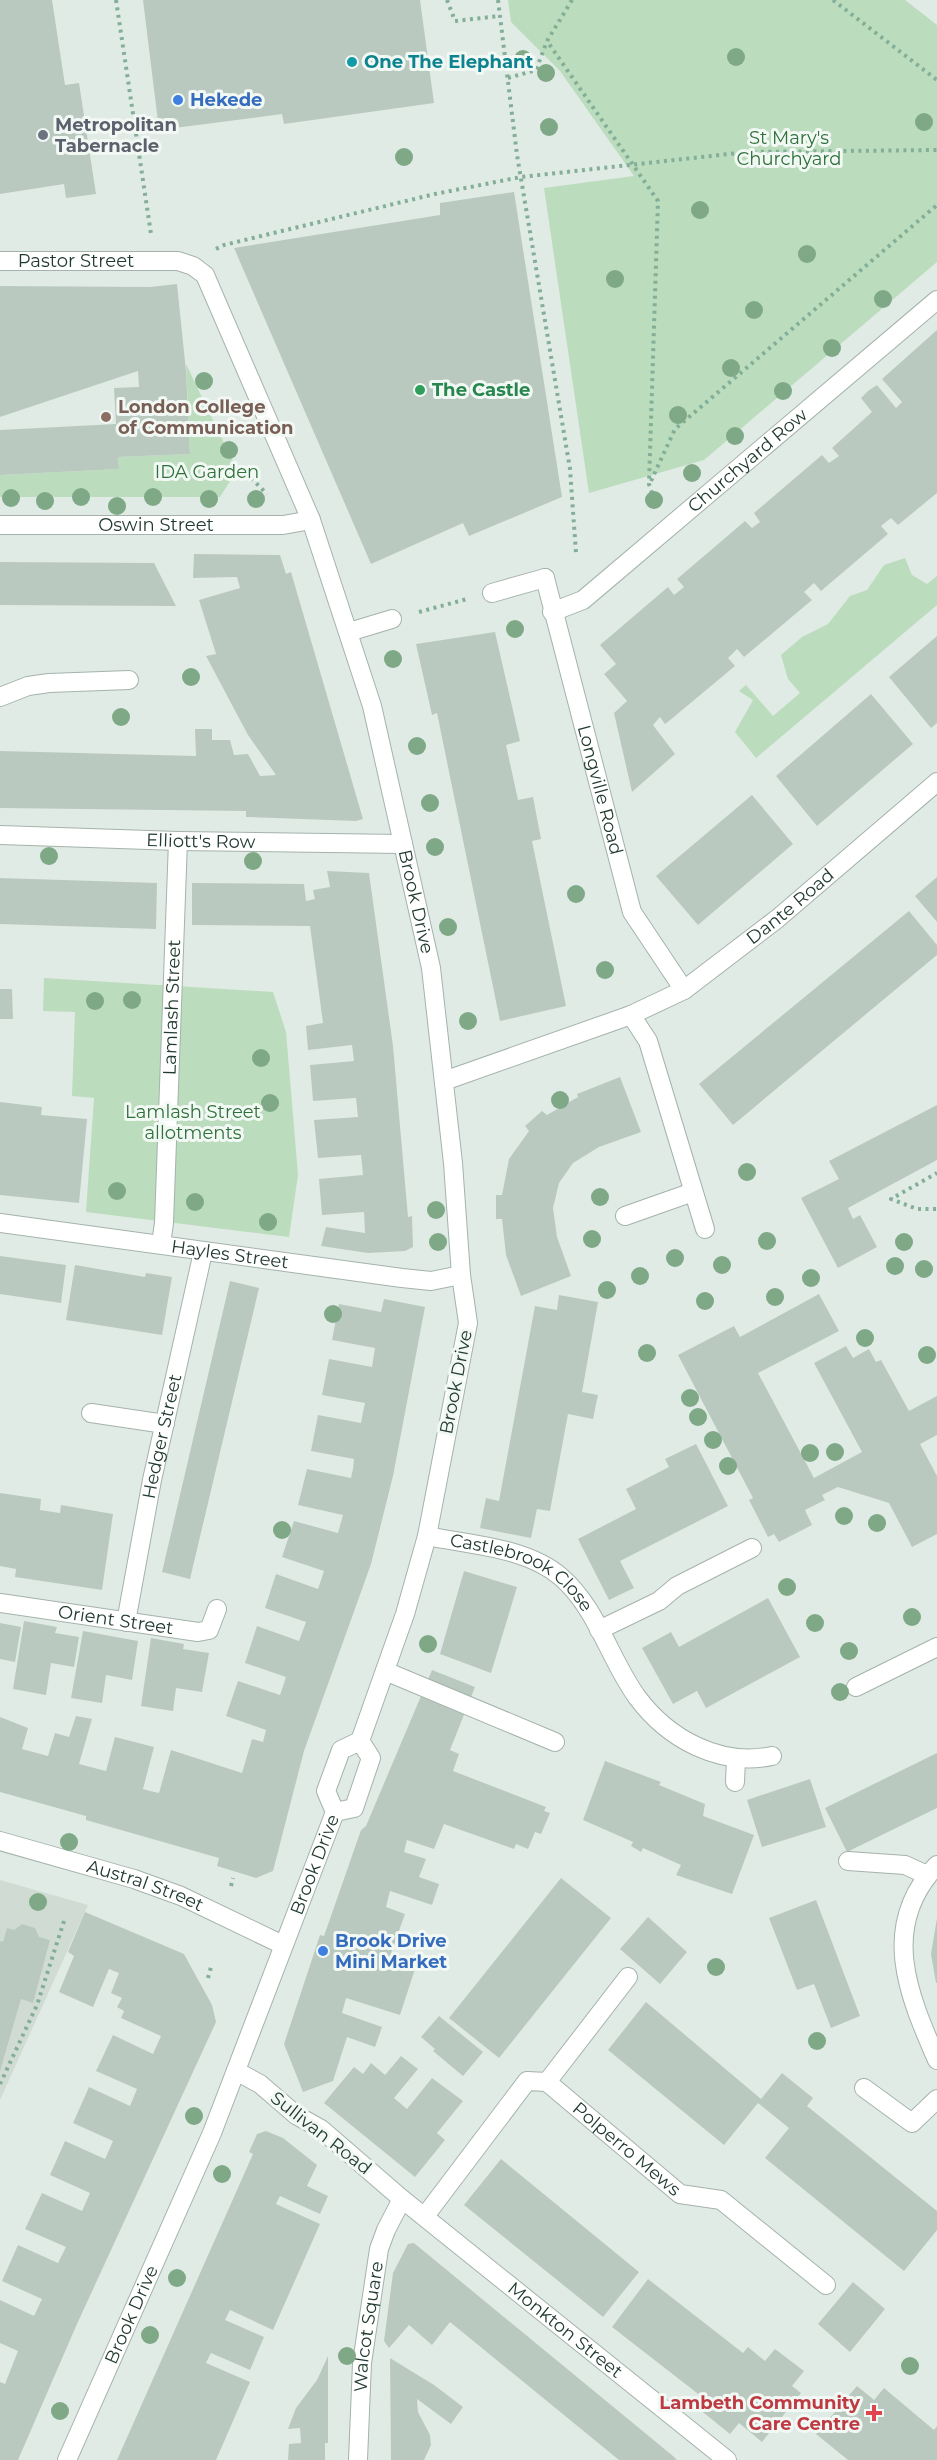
<svg xmlns="http://www.w3.org/2000/svg" width="937" height="2460" font-family="Montserrat,sans-serif">
<style>
.built{fill:#d0dbd4}
.green{fill:#bbdcbd}
.building{fill:#bac9c0}
.lines{fill:none;stroke-linecap:round;stroke-linejoin:round}
.lane-casing{stroke:#a4b3ab;stroke-width:20}
.street-casing{stroke:#a4b3ab;stroke-width:20}
.path{stroke:#83ae98;stroke-width:4;stroke-dasharray:3 4.5;stroke-linecap:butt}
.lane{stroke:#fff;stroke-width:18}
.street{stroke:#fff;stroke-width:18}
.tree{fill:#7fa887}
.culture-dot{fill:#0f9aa8;stroke:#f2f8f4;stroke-width:2}
.shop-dot{fill:#3f7fe0;stroke:#f2f8f4;stroke-width:2}
.worship-dot{fill:#6b7280;stroke:#f2f8f4;stroke-width:2}
.leisure-dot{fill:#2e9e5b;stroke:#f2f8f4;stroke-width:2}
.education-dot{fill:#8d6e63;stroke:#f2f8f4;stroke-width:2}
.health-dot{fill:#e0444e;stroke:#f2f8f4;stroke-width:2}
.labels{text-anchor:middle;dominant-baseline:central;stroke-width:6;stroke-linejoin:round;paint-order:stroke}
.culture-label{font-size:18px;font-weight:bold;fill:#0d838f;stroke:#f2f8f4;text-anchor:start}
.shop-label{font-size:18px;font-weight:bold;fill:#366cbe;stroke:#f2f8f4;text-anchor:start}
.worship-label{font-size:18px;font-weight:bold;fill:#5b616d;stroke:#f2f8f4;text-anchor:start}
.park-label{font-size:18px;fill:#2e713a;stroke:#f2f8f4}
.street-label{font-size:18px;fill:#223b30;stroke:#f2f8f4}
.leisure-label{font-size:18px;font-weight:bold;fill:#27864d;stroke:#f2f8f4;text-anchor:start}
.education-label{font-size:18px;font-weight:bold;fill:#785e54;stroke:#f2f8f4;text-anchor:start}
.health-label{font-size:18px;font-weight:bold;fill:#be3a42;stroke:#f2f8f4;text-anchor:end}
</style>
<rect width="100%" height="100%" fill="#e1ebe5"/>
<path class="built" d="M0,1880L88,1905L0,2100Z"/>
<path class="green" d="M508,0H905L937,25V262L704,460L589,493L544,188L634,176L560,71L511,22Z
M186,364L237,470L220,497H0V475L119,469L118,457L190,454Z
M905,558L912,575L927,584L937,576V605L756,758L735,732L753,700L739,691L746,685L773,716L800,693L788,679L781,655L802,637L828,624L850,596L867,590L884,565Z
M44,978L273,992L286,1032L298,1175L289,1237L86,1212L94,1098L72,1096L75,1012L43,1011Z"/>
<path class="building" d="M0,0H52L65,85L79,83L96,194L66,198L64,184L0,194Z
M143,0H420L434,103L284,124L282,114L159,130Z
M514,192L562,497L469,536L463,523L371,564L234,248L440,215V203Z
M177,284L186,371L190,454L118,457L119,469L0,475V430L116,424L114,388L139,387L138,371L0,417V286L150,287Z
M937,330V493L898,525L891,518L881,526L888,534L821,591L814,583L804,592L812,600L744,657L737,649L728,658L735,666L669,721L665,724L660,717L653,725L675,754L632,792L614,713L627,701L604,674L616,664L600,645L668,587L674,595L684,587L677,579L745,521L752,528L760,522L754,513L822,455L829,463L839,456L832,448L872,412L861,398L868,391L877,385L896,408L902,402L882,379Z
M194,554L280,555L286,574L291,572L363,819L356,821L246,817V811L0,808V751L196,756L195,729H212V740H230L234,755L248,754L260,776L276,775L248,735L206,656L216,654L199,600L240,588L237,577L193,578Z
M0,562L154,563L176,606L0,605Z
M495,632L520,741L506,745L518,800L533,797L541,839L532,841L566,1006L500,1021L437,713L432,715L416,644Z
M937,636V723L931,728L889,677Z
M871,694L913,744L817,826L776,776Z
M752,795L793,844L698,925L656,876Z
M327,871L369,873L393,1046L408,1217L412,1216L413,1247L405,1251L368,1253L321,1246L326,1227L365,1233L364,1212L322,1215L319,1179L363,1175L361,1155L318,1158L314,1120L358,1117L356,1098L313,1101L310,1065L354,1061L352,1045L308,1050L306,1026L323,1023L310,926L192,925V883L304,884L306,901L315,899L313,890L330,887Z
M937,877V922L915,896Z
M0,878L157,883L156,929L0,924Z
M909,911L937,945V955L733,1125L699,1084Z
M0,989H12L13,1019H0Z
M620,1077L641,1132L599,1147L573,1163L559,1183L553,1208L557,1237L571,1276L521,1296L506,1255L502,1219H496V1195H502L509,1159L529,1131L525,1126L542,1111L547,1115L578,1097L577,1094Z
M0,1102L42,1107L41,1115L87,1119L79,1203L0,1195Z
M937,1105V1160L848,1208L853,1219L860,1215L877,1247L838,1268L801,1198L839,1179L829,1161Z
M0,1256L66,1265L61,1303L0,1294Z
M75,1265L145,1277L146,1273L172,1277L162,1335L66,1320Z
M230,1281L259,1288L190,1579L162,1572Z
M819,1294L839,1331L758,1373L814,1478L862,1452L814,1363L846,1346L853,1358L869,1349L876,1362L881,1360L909,1411L937,1396V1435L920,1444L937,1476V1534L912,1547L889,1503L838,1487L822,1495L825,1500L805,1510L812,1525L779,1542L774,1534L768,1537L749,1500L753,1498L678,1355L734,1326L740,1337Z
M559,1295L598,1302L582,1392L598,1395L593,1419L568,1414L550,1511L537,1509L531,1538L480,1528L486,1498L499,1501L535,1306L557,1310Z
M384,1299L425,1307L393,1476L371,1564L304,1751L273,1871L256,1878L217,1866L219,1858L86,1820V1816L0,1792V1717L28,1728L22,1749L48,1756L55,1733L69,1737L76,1716L92,1719L79,1764L106,1771L115,1737L154,1747L143,1789L150,1791L159,1793L171,1750L242,1773L252,1739L263,1742L266,1730L226,1716L238,1681L280,1695L286,1677L245,1663L257,1626L299,1641L306,1622L265,1608L276,1574L318,1589L324,1571L282,1557L294,1521L338,1533L343,1515L298,1505L307,1469L351,1478L353,1469L354,1459L311,1451L318,1415L361,1423L363,1412L365,1403L322,1395L329,1359L372,1367L375,1348L332,1340L339,1304L381,1312Z
M696,1444L728,1506L620,1561L634,1588L609,1600L578,1539L636,1509L626,1489L669,1467L665,1459Z
M0,1493L41,1499L40,1510L60,1513L61,1505L113,1514L102,1590L15,1577L16,1569L0,1566Z
M464,1571L517,1587L491,1673L440,1654Z
M768,1598L800,1657L706,1708L697,1691L673,1704L642,1648L671,1632L679,1647Z
M24,1621L57,1627L55,1633L79,1637L74,1667L51,1663L46,1695L13,1689Z
M0,1623L21,1627L15,1662L0,1659Z
M83,1631L138,1641L132,1680L106,1675L102,1703L71,1698Z
M151,1638L184,1644L183,1649L209,1653L202,1692L176,1688L173,1711L141,1706Z
M432,1670L475,1687L450,1750L459,1754L453,1771L546,1807L544,1811L550,1813L541,1834L535,1832L528,1849L516,1844L514,1849L444,1824L434,1849L407,1840L404,1852L426,1859L419,1877L439,1884L432,1905L390,1891L386,1907L405,1914L389,1959L416,1966L400,2015L346,1998L342,2013L382,2027L375,2047L347,2037L333,2081L303,2092L284,2044L320,1935L324,1936L361,1830L366,1826Z
M937,1753V1808L847,1852L825,1808Z
M605,1761L661,1782L659,1785L705,1804L703,1816L754,1835L732,1894L676,1875L681,1865L643,1848L641,1852L631,1846L633,1842L583,1820Z
M810,1779L826,1827L762,1847L747,1800Z
M561,1878L611,1918L499,2058L449,2018Z
M816,1900L860,2016L831,2028L814,1984L797,1990L769,1918Z
M85,1912L184,1954L212,2005L216,2022L77,2324L18,2460H0V2382L5,2384L18,2351L0,2343V2300L34,2316L42,2299L2,2281L18,2245L58,2263L66,2247L25,2229L42,2193L82,2211L90,2193L50,2175L65,2141L105,2159L113,2141L73,2123L89,2087L130,2106L137,2089L96,2071L113,2035L153,2054L161,2036L121,2018L124,2011L117,2007L122,1998L111,1993L119,1973L109,1969L93,2007L59,1992L74,1956L68,1952Z
M648,1917L687,1952L660,1984L620,1949Z
M937,1918V1983H936L931,1954Z
M22,1924L35,1928L39,1937L50,1940L33,2003L21,1999L0,2071V1941L3,1942L7,1928L14,1930Z
M646,2002L761,2099L782,2073L813,2098L807,2106L937,2211V2230L904,2271L765,2158L789,2128L758,2103L724,2145L608,2050Z
M439,2016L483,2052L463,2076L433,2051L435,2049L421,2037Z
M401,2056L418,2069L394,2098L407,2109L432,2078L463,2101L437,2133L445,2140L415,2177L324,2103L354,2067L363,2074L371,2063L385,2075Z
M266,2131L283,2138L317,2165L307,2186L328,2196L320,2214L280,2196L276,2204L320,2224L273,2330L230,2310L225,2320L264,2337L250,2370L211,2353L206,2363L250,2382L216,2460H117L253,2154L249,2152L257,2134Z
M501,2159L639,2272L603,2317L464,2205Z
M414,2243L673,2456L677,2460H619L450,2322L432,2345L409,2325L389,2348L384,2341L393,2273L408,2244Z
M648,2279L743,2353L748,2347L765,2361L775,2349L804,2371L792,2386L801,2393L762,2442L739,2423L730,2434L699,2409L706,2400L612,2327Z
M853,2282L885,2309L850,2352L818,2324Z
M328,2356V2443H325V2460H288L289,2444L301,2443L300,2428L288,2429L296,2408L317,2380Z
M390,2358L434,2385L463,2407L451,2424L417,2399L418,2412L430,2435L431,2445L424,2460H391Z
M857,2386L874,2400L884,2388L934,2430L937,2426V2460H848L816,2434Z"/>
<g class="lines">
<g class="lane-casing">
<path id="lane" d="M492,593L545,578
M349,632L392,619
M0,697L28,686L49,683L129,680
M625,1216L693,1192
M91,1413L165,1424
M856,1687L937,1647
M236,2071L260,2084L296,2115"/>
</g>
<g class="street-casing">
<g id="street">
<path id="s1" d="M0,261H178L193,266L205,275L311,520L372,706L431,968L453,1163L461,1275L468,1323L427,1536L405,1614L360,1741"/>
<path id="s2" d="M0,525H283L311,520"/>
<path id="s3" d="M545,578L632,912L684,990"/>
<path id="s4" d="M552,612L583,600L937,300"/>
<path id="s5" d="M0,835L178,841L403,844"/>
<path d="M631,1015L648,1041L705,1229"/>
<path id="s6" d="M444,1081L631,1015L684,990L777,919L937,782"/>
<path id="s7" d="M0,1223L402,1278L431,1281L461,1275"/>
<path id="s8" d="M161,1244L164,1223L178,841"/>
<path id="s9" d="M427,1536C470,1545 526,1547 561,1577C597,1608 610,1660 637,1697C668,1739 720,1767 772,1756"/>
<path id="s10" d="M0,1603L198,1632L209,1630L217,1609"/>
<path id="s11" d="M126,1622L152,1480L203,1252"/>
<path d="M599,1630L659,1601L677,1586L752,1548"/>
<path d="M385,1671L555,1742"/>
<path d="M735,1782L736,1759"/>
<path d="M335,1812L354,1808L371,1758L360,1741"/>
<path d="M335,1812L326,1791L341,1750L360,1741"/>
<path id="s12" d="M0,1841L134,1879L181,1896L283,1945"/>
<path d="M848,1861L905,1865L927,1875"/>
<path d="M937,1865C879,1926 908,1994 937,2060"/>
<path id="s13" d="M547,2082L680,2194L721,2200L826,2285"/>
<path d="M864,2088L912,2123L937,2099"/>
<path id="s14" d="M296,2115L321,2129L402,2199L727,2460"/>
<path d="M425,2216L527,2081L547,2082L628,1977"/>
<path id="s15" d="M67,2460L212,2133L335,1812"/>
<path id="s16" d="M358,2460L362,2363L379,2249L386,2230L402,2199"/>
</g>
</g>
<path class="path" d="M116,0L151,234
M447,0L455,21L500,16
M498,0L517,155L570,469L576,553
M572,0L547,41L658,201L649,484L655,502
M833,0L937,80
M508,78L536,70L547,41
M216,249L224,245L435,194L521,177L747,152L937,150
M251,478L267,494
M651,481L675,429L937,205
M419,612L467,599
M936,1209H917L891,1199L937,1173
M231,1886L233,1878
M208,1978L211,1967
M0,2084L37,2005L64,1921"/>
<use href="#lane" class="lane"/>
<use href="#street" class="street"/>
</g>
<g class="tree">
<circle cx="736" cy="57" r="9"/>
<circle cx="523" cy="59" r="9"/>
<circle cx="546" cy="73" r="9"/>
<circle cx="924" cy="122" r="9"/>
<circle cx="549" cy="127" r="9"/>
<circle cx="404" cy="157" r="9"/>
<circle cx="700" cy="210" r="9"/>
<circle cx="807" cy="254" r="9"/>
<circle cx="615" cy="279" r="9"/>
<circle cx="883" cy="299" r="9"/>
<circle cx="754" cy="310" r="9"/>
<circle cx="832" cy="348" r="9"/>
<circle cx="731" cy="368" r="9"/>
<circle cx="204" cy="381" r="9"/>
<circle cx="783" cy="391" r="9"/>
<circle cx="678" cy="415" r="9"/>
<circle cx="735" cy="436" r="9"/>
<circle cx="229" cy="450" r="9"/>
<circle cx="692" cy="473" r="9"/>
<circle cx="81" cy="497" r="9"/>
<circle cx="153" cy="497" r="9"/>
<circle cx="11" cy="498" r="9"/>
<circle cx="209" cy="499" r="9"/>
<circle cx="256" cy="499" r="9"/>
<circle cx="654" cy="500" r="9"/>
<circle cx="45" cy="501" r="9"/>
<circle cx="117" cy="506" r="9"/>
<circle cx="515" cy="629" r="9"/>
<circle cx="393" cy="659" r="9"/>
<circle cx="191" cy="677" r="9"/>
<circle cx="121" cy="717" r="9"/>
<circle cx="417" cy="746" r="9"/>
<circle cx="430" cy="803" r="9"/>
<circle cx="435" cy="847" r="9"/>
<circle cx="49" cy="856" r="9"/>
<circle cx="253" cy="861" r="9"/>
<circle cx="576" cy="894" r="9"/>
<circle cx="448" cy="927" r="9"/>
<circle cx="605" cy="970" r="9"/>
<circle cx="132" cy="1000" r="9"/>
<circle cx="95" cy="1001" r="9"/>
<circle cx="468" cy="1021" r="9"/>
<circle cx="261" cy="1058" r="9"/>
<circle cx="560" cy="1100" r="9"/>
<circle cx="270" cy="1103" r="9"/>
<circle cx="747" cy="1172" r="9"/>
<circle cx="117" cy="1191" r="9"/>
<circle cx="600" cy="1197" r="9"/>
<circle cx="195" cy="1202" r="9"/>
<circle cx="436" cy="1210" r="9"/>
<circle cx="268" cy="1222" r="9"/>
<circle cx="592" cy="1239" r="9"/>
<circle cx="767" cy="1241" r="9"/>
<circle cx="438" cy="1242" r="9"/>
<circle cx="904" cy="1242" r="9"/>
<circle cx="675" cy="1258" r="9"/>
<circle cx="722" cy="1265" r="9"/>
<circle cx="895" cy="1266" r="9"/>
<circle cx="924" cy="1269" r="9"/>
<circle cx="640" cy="1276" r="9"/>
<circle cx="811" cy="1278" r="9"/>
<circle cx="607" cy="1290" r="9"/>
<circle cx="775" cy="1297" r="9"/>
<circle cx="705" cy="1301" r="9"/>
<circle cx="333" cy="1314" r="9"/>
<circle cx="865" cy="1338" r="9"/>
<circle cx="647" cy="1353" r="9"/>
<circle cx="927" cy="1355" r="9"/>
<circle cx="690" cy="1398" r="9"/>
<circle cx="698" cy="1417" r="9"/>
<circle cx="713" cy="1440" r="9"/>
<circle cx="835" cy="1452" r="9"/>
<circle cx="810" cy="1453" r="9"/>
<circle cx="728" cy="1466" r="9"/>
<circle cx="844" cy="1516" r="9"/>
<circle cx="877" cy="1523" r="9"/>
<circle cx="282" cy="1530" r="9"/>
<circle cx="787" cy="1587" r="9"/>
<circle cx="912" cy="1617" r="9"/>
<circle cx="815" cy="1623" r="9"/>
<circle cx="428" cy="1644" r="9"/>
<circle cx="849" cy="1651" r="9"/>
<circle cx="840" cy="1692" r="9"/>
<circle cx="69" cy="1842" r="9"/>
<circle cx="38" cy="1902" r="9"/>
<circle cx="716" cy="1967" r="9"/>
<circle cx="817" cy="2041" r="9"/>
<circle cx="194" cy="2116" r="9"/>
<circle cx="222" cy="2174" r="9"/>
<circle cx="177" cy="2278" r="9"/>
<circle cx="150" cy="2335" r="9"/>
<circle cx="347" cy="2356" r="9"/>
<circle cx="910" cy="2366" r="9"/>
<circle cx="60" cy="2411" r="9"/>
</g>
<circle class="culture-dot" cx="352" cy="62" r="6"/>
<g class="shop-dot">
<circle cx="178" cy="100" r="6"/>
<circle cx="323" cy="1951" r="6"/>
</g>
<circle class="worship-dot" cx="43" cy="135" r="6"/>
<circle class="leisure-dot" cx="420" cy="390" r="6"/>
<circle class="education-dot" cx="106" cy="417" r="6"/>
<path class="health-dot" d="M871 2404h6v6h6v6h-6v6h-6v-6h-6v-6h6z"/>
<g class="labels">
<g class="culture-label">
<text x="364" y="62">One The Elephant</text>
</g>
<g class="shop-label">
<text x="190" y="100">Hekede</text>
<text x="335" y="1941">Brook Drive<tspan x="335" dy="21">Mini Market</tspan></text>
</g>
<g class="worship-label">
<text x="55" y="125">Metropolitan<tspan x="55" dy="21">Tabernacle</tspan></text>
</g>
<g class="park-label">
<text x="789" y="138">St Mary's<tspan x="789" dy="21">Churchyard</tspan></text>
<text x="207" y="472">IDA Garden</text>
<text x="193" y="1112">Lamlash Street<tspan x="193" dy="21">allotments</tspan></text>
</g>
<g class="street-label">
<text stroke="none"><textPath href="#s1" startOffset="76">Pastor Street</textPath></text>
<text stroke="none"><textPath href="#s4" startOffset="249">Churchyard Row</textPath></text>
<text stroke="none"><textPath href="#s2" startOffset="156">Oswin Street</textPath></text>
<text stroke="none"><textPath href="#s3" startOffset="219">Longville Road</textPath></text>
<text stroke="none"><textPath href="#s5" startOffset="201">Elliott's Row</textPath></text>
<text stroke="none"><textPath href="#s1" startOffset="872">Brook Drive</textPath></text>
<text stroke="none"><textPath href="#s6" startOffset="392">Dante Road</textPath></text>
<text stroke="none"><textPath href="#s8" startOffset="237">Lamlash Street</textPath></text>
<text stroke="none"><textPath href="#s7" startOffset="232">Hayles Street</textPath></text>
<text transform="translate(456 1382) rotate(-79)">Brook Drive</text>
<text stroke="none"><textPath href="#s11" startOffset="189">Hedger Street</textPath></text>
<text stroke="none"><textPath href="#s9" startOffset="104">Castlebrook Close</textPath></text>
<text stroke="none"><textPath href="#s10" startOffset="117">Orient Street</textPath></text>
<text stroke="none"><textPath href="#s15" startOffset="645">Brook Drive</textPath></text>
<text stroke="none"><textPath href="#s12" startOffset="152">Austral Street</textPath></text>
<text transform="translate(321 2133) rotate(38)">Sullivan Road</text>
<text stroke="none"><textPath href="#s13" startOffset="104">Polperro Mews</textPath></text>
<text stroke="none"><textPath href="#s15" startOffset="159">Brook Drive</textPath></text>
<text stroke="none"><textPath href="#s16" startOffset="134">Walcot Square</textPath></text>
<text stroke="none"><textPath href="#s14" startOffset="345">Monkton Street</textPath></text>
</g>
<g class="leisure-label">
<text x="432" y="390">The Castle</text>
</g>
<g class="education-label">
<text x="118" y="407">London College<tspan x="118" dy="21">of Communication</tspan></text>
</g>
<g class="health-label">
<text x="860" y="2403">Lambeth Community<tspan x="860" dy="21">Care Centre</tspan></text>
</g>
</g>
</svg>
